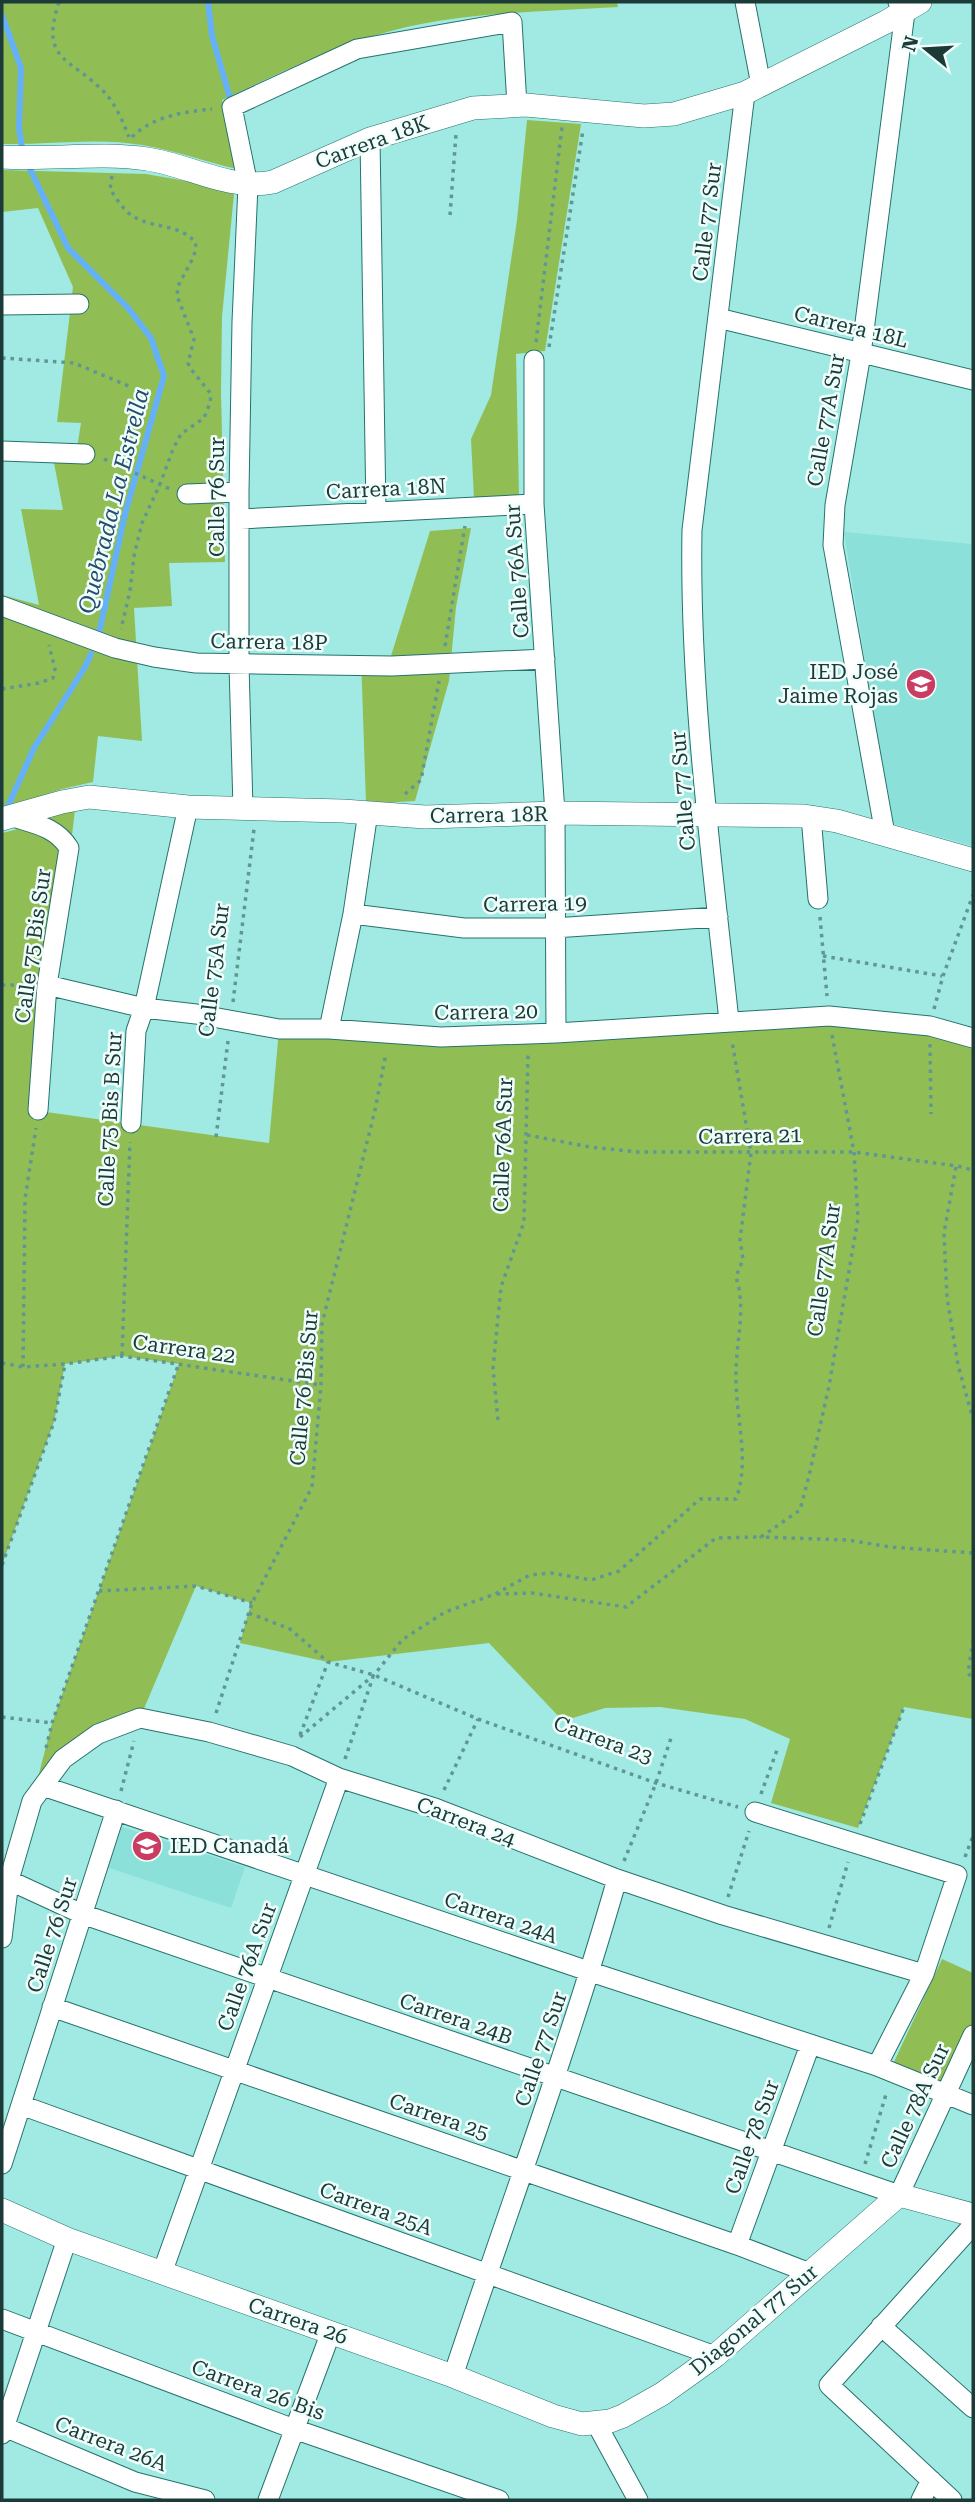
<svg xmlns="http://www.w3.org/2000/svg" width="975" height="2502" font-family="'Roboto Serif',serif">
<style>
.built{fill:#8be1da}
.green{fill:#90be55}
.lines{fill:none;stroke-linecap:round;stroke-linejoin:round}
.stream{stroke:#65b1f9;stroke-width:6}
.minor-casing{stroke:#26726d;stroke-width:21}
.tertiary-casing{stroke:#26726d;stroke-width:24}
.path{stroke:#619792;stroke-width:3.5;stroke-dasharray:3.5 5;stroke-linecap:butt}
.minor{stroke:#fff;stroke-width:19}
.tertiary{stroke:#fff;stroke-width:23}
.labels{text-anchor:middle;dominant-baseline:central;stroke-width:5;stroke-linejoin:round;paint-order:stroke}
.street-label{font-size:21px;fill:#1b3a38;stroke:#f0fefc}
.poi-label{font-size:21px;fill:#1b3a38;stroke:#f0fefc;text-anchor:end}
.water-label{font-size:23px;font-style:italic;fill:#244c71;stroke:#f0fefc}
</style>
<rect width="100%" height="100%" fill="#a0eae3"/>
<path class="built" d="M844,532L973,544V846L891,823Z
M119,1826L245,1867L231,1908L106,1867Z"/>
<path class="green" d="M2,2H617L618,7C550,11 482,12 416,25C348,39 284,71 222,100L237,169C206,162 174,150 142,145C97,137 48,145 2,144Z
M527,120L581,124L545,351L516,354L519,495L474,499L471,439L491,395L517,220Z
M2,170L146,174L186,181L234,194L222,317L221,393L225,562L169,563L172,606L134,608L142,741L98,736L93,782L62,789L2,809V595L39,605L21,509L63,510L51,447L77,448L81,423L57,422L73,287L38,208L2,212Z
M471,528L456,607L449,681L415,801L366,804L361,656H391L430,531Z
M75,810L39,1111L269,1143L279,1029L441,1037L829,1016L973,1038V1719L904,1707L858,1828L771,1803L790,1739L745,1719L660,1707L605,1708L563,1721L489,1643L328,1662L240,1643L251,1603L196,1586L140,1718L98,1734L32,1801L52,1723L179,1364L122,1356L65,1364L54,1422L2,1565V833C27,828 50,816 75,810Z
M942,1959L973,1973V2035L948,2087L894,2062Z"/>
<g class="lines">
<path class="stream" d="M208,2L212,36L230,98
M2,15L21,68L19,128L22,148
M30,169L68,248L128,308L151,338L164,376L125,514L99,633
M8,806L34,748L85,667L91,654"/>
<g class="minor-casing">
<path id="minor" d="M745,2L761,85
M370,139L376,512
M2,305L79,304
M718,318L973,380
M534,360V504L555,813L556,1033
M2,451L85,454
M187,494L239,492
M240,519L534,504
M2,606L115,648L154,657L196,663L392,666L545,659
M243,808L239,665V492L242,322L248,185L232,107L357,49L512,22L517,105
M811,816L818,899
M13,817C35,824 56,827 69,848L47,985L38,1110
M885,834L833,545L835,505L861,354L905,12L898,2
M353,914L464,928H554L718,917
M47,985L144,1008L196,1014L279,1029H329L441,1037L556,1033L829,1016L930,1026L973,1038
M729,1021C712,860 689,692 692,530L745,93
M329,1029L353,914L368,812
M131,1123L136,1031L144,1008L188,807
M43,1786L591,1972L877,2066L973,2105
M755,1812L957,1875L924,1974L877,2066
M2,1877L82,1914L899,2195L973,2035
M2,1938L9,1880L32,1801L63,1759L98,1734L140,1718L209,1732L292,1756L339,1778L435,1808L617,1879L723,1915L924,1974
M52,2007L737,2245L810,2273
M21,2105L715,2356
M2,2164L116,1810
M737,2245L810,2045
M162,2273L339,1778
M2,2319L294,2429L499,2500
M881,2326L973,2408
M453,2376C508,2210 569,2047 617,1879
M596,2423L638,2500
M2,2426L135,2482L205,2500
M2,2434L67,2239
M268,2500L331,2332
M921,2500L931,2480
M952,2500L829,2385L973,2225"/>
</g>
<g class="tertiary-casing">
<path id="tertiary" d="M2,157C50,160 99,152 147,159C189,165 230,191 273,182L370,139L473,108L526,105L644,116L674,114L745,93L886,22L920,2
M2,819L62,802L89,797L188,807L343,811L425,817L555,813L804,816L837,821L973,860
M2,2210L67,2239L453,2376L553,2416L582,2424L610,2421L623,2416L662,2394L715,2356L899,2195L973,2215"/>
</g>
<path class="path" d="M59,2C39,62 71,57 105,93C116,105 123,122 129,137
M132,137C153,116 184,112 212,109
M112,176L110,189C116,198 122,208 131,215C151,229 180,223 196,243L194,256L178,286L177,296L194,339L188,363L190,368L211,394L210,403L204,418L181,434L173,449L160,484L142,523L134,556L130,591L121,629
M450,215L456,134
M536,342L562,127
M549,347L583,130
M2,358L74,363L131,387
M104,459L170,489
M445,646L465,526
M2,689L39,683L53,678L55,669L49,645
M405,794L421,780L439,681
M820,917L827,996
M823,956L942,976
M2,985H28
M233,1002L254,829
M934,1009L943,976L973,895
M832,1035L854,1152L858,1219L829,1386L809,1476L800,1510L761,1537L848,1540L890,1547L973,1553
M930,1044L931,1114
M527,1135L590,1147L638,1152H854L957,1166L973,1170
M216,1137L228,1041
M956,1167L944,1233L947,1297L958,1365L973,1419
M122,1355L130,1142
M2,1363L23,1367L65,1364L122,1356L321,1385
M23,1367L25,1199L36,1128
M498,1420L493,1368L501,1287L524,1222L528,1054
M2,1565L54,1422L65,1364
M99,1591L196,1586L252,1603
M497,1594L532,1593L626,1607L716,1538L761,1537
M249,1613L290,1629L328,1662L374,1675L478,1719L656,1783L738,1807
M973,1640L968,1673L973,1679
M216,1713L252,1603L312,1487L321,1385L322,1324L375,1110L386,1053
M2,1717L52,1723
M300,1735L328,1662
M300,1737L374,1675L402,1640L445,1612L495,1594L530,1575L551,1573L591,1580L619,1571L700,1499H736C751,1459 734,1412 736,1369C737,1337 746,1308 736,1277L743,1259L740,1240L751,1153L732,1041
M46,1748L52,1723L179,1363
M345,1759L373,1677
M444,1790L478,1719
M121,1791L134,1741
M761,1794L777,1750
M860,1824L904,1707
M965,1857L973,1836
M624,1861L656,1783L671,1738
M728,1897L749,1831
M829,1928L848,1862
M865,2164L887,2091"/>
<use href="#minor" class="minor"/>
<use href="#tertiary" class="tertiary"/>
</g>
<defs>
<g id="school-disc" transform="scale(1.575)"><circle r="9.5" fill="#cb3c62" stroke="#f0fefc"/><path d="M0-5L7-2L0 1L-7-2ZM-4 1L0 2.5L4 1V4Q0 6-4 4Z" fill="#fff"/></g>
</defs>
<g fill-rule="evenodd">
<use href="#school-disc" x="921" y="684"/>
<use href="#school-disc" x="147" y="1846"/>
</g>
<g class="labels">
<g class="street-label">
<text transform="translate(372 142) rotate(-20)">Carrera 18K</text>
<text transform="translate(707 222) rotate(-83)">Calle 77 Sur</text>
<text transform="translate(851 327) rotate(14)">Carrera 18L</text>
<text transform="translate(826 420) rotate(-80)">Calle 77A Sur</text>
<text transform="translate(386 489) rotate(-3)">Carrera 18N</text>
<text transform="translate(217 497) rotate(-90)">Calle 76 Sur</text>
<text transform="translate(517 571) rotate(-94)">Calle 76A Sur</text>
<text transform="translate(269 642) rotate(1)">Carrera 18P</text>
<text transform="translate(683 791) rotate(-95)">Calle 77 Sur</text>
<text transform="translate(489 815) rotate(-1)">Carrera 18R</text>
<text transform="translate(535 904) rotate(-1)">Carrera 19</text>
<text transform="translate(33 946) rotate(-82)">Calle 75 Bis Sur</text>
<text transform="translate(214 970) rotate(-83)">Calle 75A Sur</text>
<text transform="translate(486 1012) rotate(-1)">Carrera 20</text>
<text transform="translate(110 1119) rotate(-87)">Calle 75 Bis B Sur</text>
<text transform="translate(750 1136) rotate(-1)">Carrera 21</text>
<text transform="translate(503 1145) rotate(-88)">Calle 76A Sur</text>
<text transform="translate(824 1270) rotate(-82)">Calle 77A Sur</text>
<text transform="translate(184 1349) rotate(8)">Carrera 22</text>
<text transform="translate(304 1388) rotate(-85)">Calle 76 Bis Sur</text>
<text transform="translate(603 1740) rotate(20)">Carrera 23</text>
<text transform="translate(466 1822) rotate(21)">Carrera 24</text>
<text transform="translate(501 1918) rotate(19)">Carrera 24A</text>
<text transform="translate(52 1935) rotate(-72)">Calle 76 Sur</text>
<text transform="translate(247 1967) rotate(-70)">Calle 76A Sur</text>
<text transform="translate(456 2019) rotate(19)">Carrera 24B</text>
<text transform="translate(541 2049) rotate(-71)">Calle 77 Sur</text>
<text transform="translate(915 2106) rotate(-65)">Calle 78A Sur</text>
<text transform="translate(439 2117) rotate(19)">Carrera 25</text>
<text transform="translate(752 2137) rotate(-70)">Calle 78 Sur</text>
<text transform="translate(376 2209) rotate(20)">Carrera 25A</text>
<text transform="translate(754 2320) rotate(-40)">Diagonal 77 Sur</text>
<text transform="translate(298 2321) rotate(19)">Carrera 26</text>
<text transform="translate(258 2390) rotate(20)">Carrera 26 Bis</text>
<text transform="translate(111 2444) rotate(21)">Carrera 26A</text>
</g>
<g class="poi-label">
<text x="898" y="672">IED José<tspan x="898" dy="24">Jaime Rojas</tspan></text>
<text x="170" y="1846" text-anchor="start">IED Canadá</text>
</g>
<g class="water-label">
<text transform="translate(114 501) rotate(-76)">Quebrada La Estrella</text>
</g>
</g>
<rect width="975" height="2502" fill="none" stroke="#1b3a38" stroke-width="7"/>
<g transform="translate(926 49) rotate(288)" stroke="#f0fefc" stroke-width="5" paint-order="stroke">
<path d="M0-5L12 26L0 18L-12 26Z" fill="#1b3a38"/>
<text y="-10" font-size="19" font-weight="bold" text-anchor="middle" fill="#1b3a38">N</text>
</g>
</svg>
